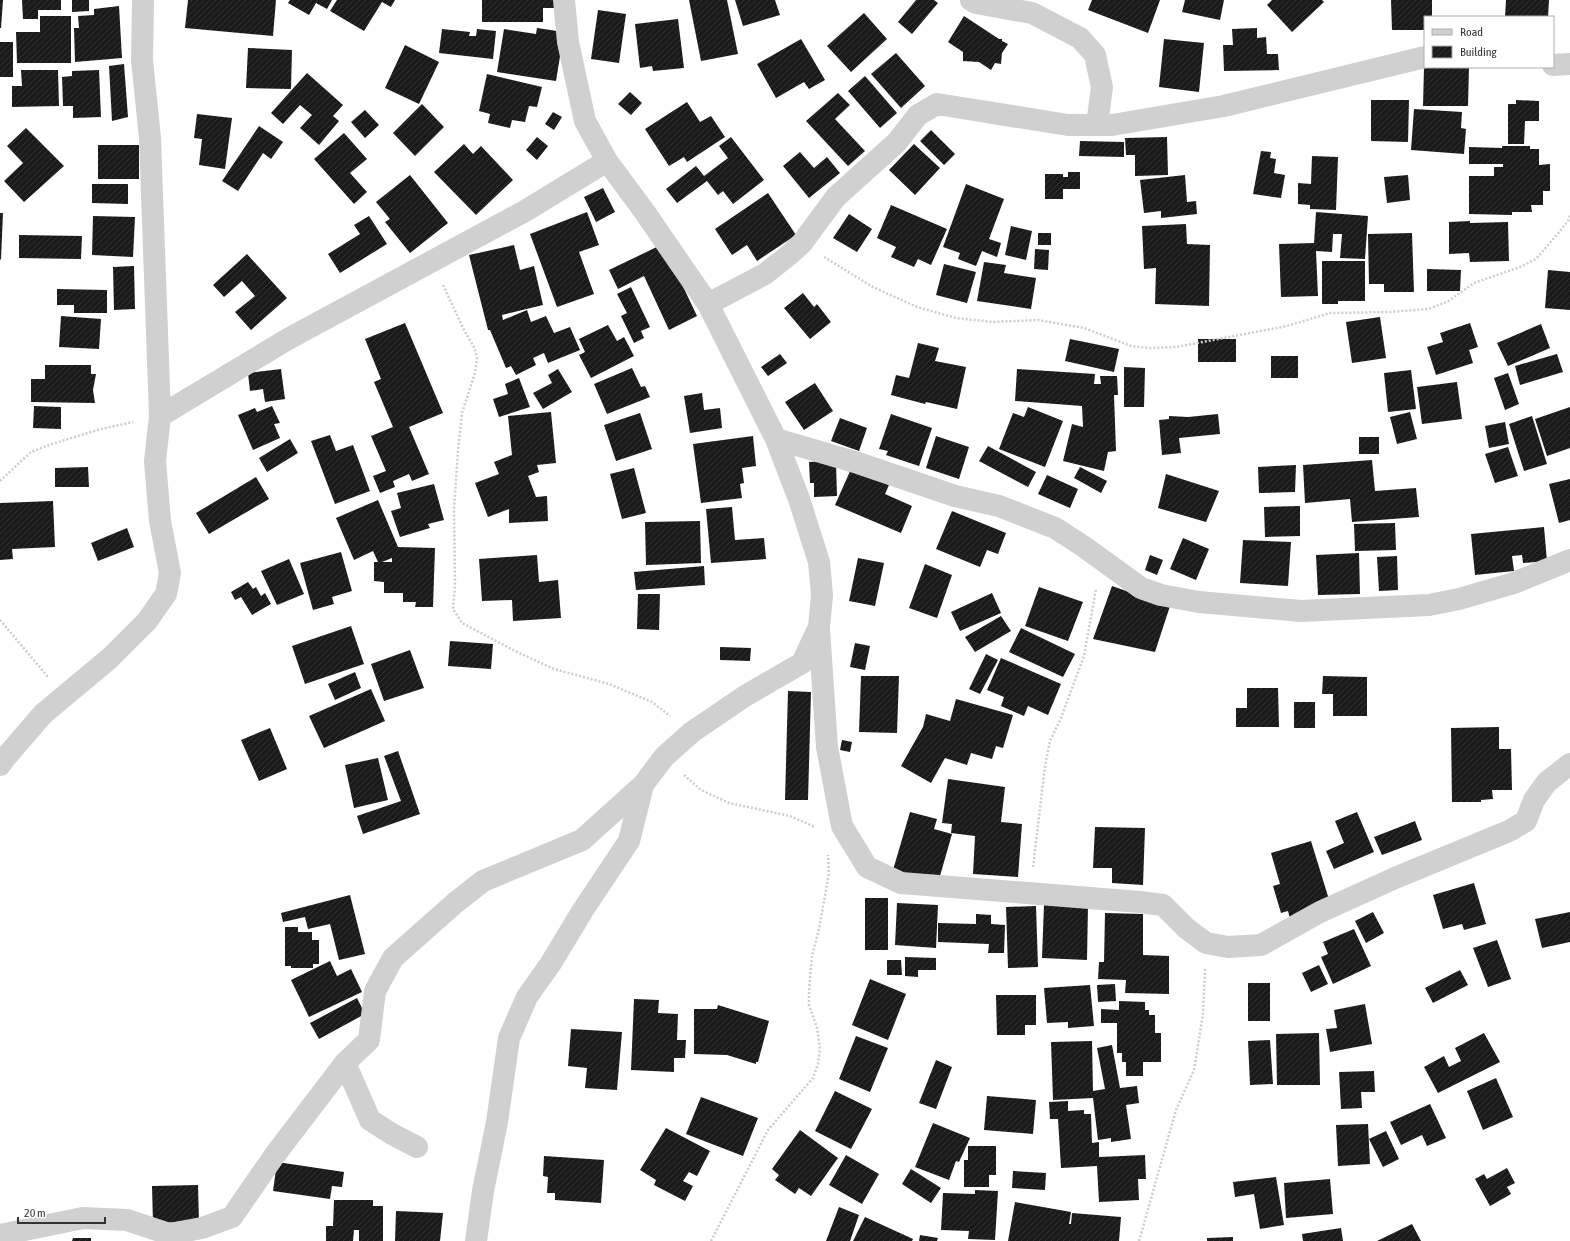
<svg xmlns="http://www.w3.org/2000/svg" width="1570" height="1241" font-family="'Asap Condensed',sans-serif">
<style>
.building{fill:url(#building-hatch);fill-rule:evenodd}
.lines{fill:none;stroke-linecap:round;stroke-linejoin:round}
.path{stroke:#cdcdcd;stroke-width:2.5;stroke-dasharray:2 2;stroke-linecap:butt}
.minor{stroke:#d0d0d0;stroke-width:22}
</style>
<defs>
<pattern id="building-hatch" width="6" height="6" patternUnits="userSpaceOnUse"><rect width="6" height="6" fill="#1a1a1a"/><path d="M-1 1l2-2M0 6l6-6M5 7l2-2" fill="none" stroke="#333"/></pattern>
</defs>
<rect width="100%" height="100%" fill="#fff"/>
<path class="building" d="M0,0H3L1,28H0Z
M22,0H61V10H38V19H23Z
M72,0H89V11L72,12Z
M188,0H276L273,36L185,28Z
M290,0H332L327,9L316,3L309,15L288,3Z
M337,0H395L391,7L382,2L364,31L330,11Z
M482,0H554V8H543V22H482Z
M689,0H727L738,54L701,61Z
M735,0H775L780,15L743,26Z
M916,0H934L938,3L912,34L898,22Z
M1092,0H1160L1148,33L1088,10Z
M1185,0H1224L1220,20L1182,12Z
M1272,0H1322L1324,2L1292,32L1267,5Z
M1391,0H1432V17H1425V30H1392Z
M1506,0H1549L1548,17H1505Z
M119,6L122,58L75,62L74,28H79L78,16L94,15V9Z
M598,10L626,14L619,63L591,59Z
M864,13L887,39L851,72L827,46Z
M40,16H71V63H17L16,32H40Z
M964,16L999,39H1002V41L1008,44L1002,53L1001,64L995,63L991,70L979,62L963,61V52L948,42Z
M678,19L684,68L653,71L652,66L640,68L635,24Z
M537,28L564,32L556,81L497,72L504,29L536,34Z
M1257,28V38L1266,37L1267,54H1278L1279,70L1224,71L1223,45H1233L1232,29Z
M442,29L470,32L469,36H476L477,29L496,31L493,59L439,53Z
M801,39L825,80L809,89L804,82L776,98L757,64Z
M1164,39L1204,43L1199,92L1159,87Z
M0,42H13V77H0Z
M405,45L439,62L419,104L385,88Z
M248,48L292,50L291,89L246,88Z
M896,53L925,86L901,108L871,74Z
M124,64L128,117L112,121L109,66Z
M1424,67H1469L1468,106H1423Z
M21,70H58L59,106L12,107V86H22Z
M99,70L101,117L73,118V106H63L62,77L72,76V71Z
M307,73L343,105L333,116L339,121L319,145L300,128L312,115L300,105L283,124L271,113Z
M487,74L542,87L537,107L529,106L525,122L512,120L510,128L488,123L490,114L479,111Z
M865,76L897,113L880,128L848,91Z
M630,92L642,103L631,115L618,104Z
M838,93L850,105L835,119L865,151L848,166L806,121Z
M1371,100H1409L1408,142L1371,141Z
M1516,100L1539,101V121H1525L1524,144H1508V104H1516Z
M687,102L700,122L711,116L725,137L687,162L684,157L669,166L645,129Z
M422,104L444,127L415,156L393,133Z
M1414,109L1462,112L1461,128L1466,129L1464,154L1411,150Z
M365,110L379,125L365,138L351,122Z
M553,112L562,117L554,130L545,124Z
M197,114L232,118L225,169L199,165L202,139L194,138Z
M259,126L283,142L271,159L263,153L238,191L222,181Z
M26,128L64,166L24,202L4,181L23,163L7,146Z
M931,130L955,154L944,165L920,141Z
M344,133L367,159L350,173L367,192L354,204L314,159Z
M537,137L548,146L537,160L526,150Z
M731,137L764,180L733,204L723,191L718,195L707,181L677,203L666,189L696,166L704,176L728,158L719,146Z
M1167,137L1168,175L1135,176V155H1126L1125,138Z
M1080,141L1124,142V157L1079,156Z
M464,144L473,154L481,146L513,180L476,215L434,172Z
M914,144L940,168L915,195L889,170Z
M98,145H139V179H98Z
M1502,146H1530V149H1539V165L1550,164V191H1543V205H1531L1532,212H1512V215L1469,214V176H1494V167H1503V164H1469V147L1502,148Z
M1261,151L1271,152L1270,158L1276,159L1274,173L1285,175L1281,198L1253,194Z
M800,152L814,168L827,157L840,173L809,198L783,166Z
M1312,156L1338,157L1336,210L1310,209V205L1298,204V183L1311,184Z
M1068,172H1080V189H1063V199H1045V174H1063V177H1068Z
M410,175L448,223L410,253L385,222L390,219L376,202Z
M1185,175L1187,202L1196,201L1197,214L1161,218V211L1144,213L1140,180Z
M1408,175L1410,200L1387,203L1384,177Z
M92,184H128V204L92,203Z
M966,184L1004,199L989,239L1001,243L997,257L982,251L976,266L958,259L960,253L943,247Z
M603,188L615,212L596,222L584,197Z
M768,193L796,235L757,261L747,245L732,255L715,229Z
M891,205L947,229L931,265L918,259L914,267L891,257L896,247L877,238Z
M587,212L599,245L579,252L594,294L557,307L530,234Z
M1316,212L1368,216L1365,259L1340,258L1342,234H1333L1332,252L1316,251L1318,296L1281,297L1279,244L1314,243Z
M0,213H3L1,260L0,259Z
M849,214L872,229L857,252L833,238Z
M93,216L135,217L133,257L92,255Z
M369,216L387,244L340,273L328,254L360,234L354,225Z
M1470,221V223L1508,222L1509,261L1470,262L1469,253L1449,254V222Z
M1186,224L1187,244L1210,245L1209,306L1155,304L1156,268L1144,269L1142,226Z
M1011,226L1032,231L1026,260L1005,255Z
M1038,233H1051V245H1038Z
M1412,233L1414,292H1384V284H1369L1368,234Z
M19,235L82,236L81,259L19,258Z
M663,244L697,316L669,330L644,276L618,289L609,270Z
M514,245L520,270L534,266L543,305L502,315L503,320L527,310L531,322L546,316L554,333L570,327L580,350L548,363L544,353L533,358L536,365L516,375L511,366L506,368L490,330H488L469,255Z
M1035,249L1049,250L1048,270L1034,269Z
M247,254L287,298L251,330L235,312L255,296L242,281L224,297L213,285Z
M1322,261H1365V301H1338V304H1322Z
M984,262L1006,265L1004,273L1036,278L1031,309L977,301Z
M944,264L976,272L967,303L936,295Z
M134,266L135,309L114,310L113,267Z
M1427,269L1461,270L1460,291H1427Z
M1548,270L1570,272V310L1545,308Z
M631,287L650,327L641,331L644,338L634,343L621,316L627,313L617,294Z
M57,289L107,290V313H74V305H57Z
M803,293L814,307L817,304L831,322L810,339L784,308Z
M61,316L101,319L99,349L59,347Z
M1380,317L1386,358L1352,363L1346,322Z
M405,323L443,413L409,427L429,474L412,481L409,474L393,481L395,487L380,493L373,476L386,471L371,436L393,427L374,382L381,379L365,339Z
M1470,323L1478,347L1469,350L1473,363L1436,375L1427,347L1443,342L1440,333Z
M1541,324L1550,348L1508,366L1497,343Z
M608,325L617,341L624,337L634,356L591,378L579,355L585,352L579,339Z
M1070,339L1119,349L1114,372L1065,361Z
M1198,339H1236V362H1198Z
M918,343L939,348L935,361L966,367L957,409L926,402L925,404L891,395L896,375L909,378Z
M780,354L787,363L768,376L761,367Z
M1557,354L1563,372L1520,385L1515,366Z
M1271,356H1298V378H1271Z
M45,365H91V374H96L93,390L95,403L31,402V379H45Z
M1124,367L1145,368L1144,407H1124Z
M632,368L641,387L645,386L650,397L607,414L594,384Z
M281,369L285,399L265,402L263,389L250,391L248,373Z
M558,369L572,392L543,409L533,393L552,383L548,375Z
M1017,369L1095,374L1094,384H1101L1100,376H1117L1118,395H1114L1116,451L1108,452L1104,471L1063,461L1072,424L1083,427L1082,406L1015,401Z
M1411,370L1416,409L1388,412L1384,373Z
M1508,373L1519,404L1505,410L1494,378Z
M519,378L530,407L499,417L493,399L508,394L505,384Z
M1457,382L1462,419L1422,424L1417,387Z
M815,383L833,411L804,430L785,402Z
M702,393L704,410L720,408L722,428L690,433L684,396Z
M34,406L61,407V429L33,428Z
M272,406L280,423L274,424L280,438L253,450L238,415L255,408L257,412Z
M1028,407L1063,421L1045,467L999,449L1013,413L1024,417Z
M1570,407V448L1547,456L1535,419Z
M551,412L556,463L537,465L539,472L528,476L536,497L547,496L548,521L509,523V509L488,517L475,483L499,474L494,462L512,455L508,416Z
M1410,412L1417,439L1397,444L1390,417Z
M640,413L652,449L616,461L604,425Z
M891,414L932,428L919,466L886,455L888,451L879,449Z
M1218,414L1220,434L1179,438L1181,453L1162,455L1159,420L1169,419V416L1188,417Z
M1532,416L1547,464L1524,471L1509,424Z
M840,418L867,428L859,451L831,441Z
M1505,422L1509,444L1489,448L1485,426Z
M330,435L336,451L353,445L370,491L335,504L311,441Z
M753,436L756,466L742,468L744,483L740,484L742,498L701,503L693,444Z
M936,436L969,447L959,479L926,468Z
M1359,437H1379V454H1359Z
M290,439L298,453L267,472L259,458Z
M988,446L1036,472L1028,487L979,461Z
M1508,447L1518,476L1495,483L1485,454Z
M1372,460L1375,491L1416,488L1419,517L1352,522L1350,499L1305,503L1303,465Z
M830,461L836,463L837,496L814,497V483H810L809,462Z
M1296,465L1295,492L1259,493L1258,467Z
M88,467L89,487H55V468Z
M1080,467L1107,481L1101,493L1074,478Z
M634,468L646,513L622,519L610,474Z
M851,469L889,485L885,494L912,506L901,533L835,505Z
M1166,474L1219,491L1206,522L1158,508Z
M1047,475L1078,489L1070,508L1038,494Z
M256,477L269,499L209,534L196,513Z
M1570,479V520L1559,523L1549,484Z
M434,484L444,520L428,524L430,528L400,537L391,511L401,508L397,493Z
M378,500L398,547L435,548L433,607H415L416,602H403V593H384V582L374,581V562H378L373,551L354,560L336,518ZM392,558V562H382Z
M53,501L55,547L12,549L13,559L0,560V503Z
M1300,506V536L1265,537L1264,507Z
M732,507L735,540L764,538L766,559L711,563L706,509Z
M952,511L1006,533L998,554L987,550L980,567L936,549Z
M700,521L701,563L646,565L645,522Z
M1395,523L1396,550L1355,551L1354,524Z
M1544,527L1547,561L1523,563L1522,555L1512,556L1514,571L1475,575L1471,534Z
M127,528L134,547L98,561L91,543Z
M1183,538L1209,549L1196,580L1170,569Z
M1243,540L1291,542L1288,586L1240,583Z
M341,552L352,591L332,597L334,604L313,610L300,563Z
M1359,553L1360,594L1318,595L1316,555Z
M537,555L539,582L558,580L561,618L513,621L512,600L482,601L479,559Z
M1150,555L1163,560L1157,575L1145,570Z
M1397,556L1398,590L1379,591L1377,557Z
M858,558L884,563L875,606L849,601Z
M289,559L304,594L277,605L261,571Z
M925,564L952,575L937,618L909,608Z
M704,566L705,585L636,590L634,572Z
M248,582L253,589L256,587L261,596L265,593L271,604L252,615L241,597L235,600L231,592Z
M1112,586L1170,606L1155,652L1093,639Z
M1039,587L1083,602L1068,641L1025,626Z
M992,593L1001,613L960,631L951,612Z
M638,594H660L659,630L637,629Z
M1001,616L1011,631L975,652L965,637Z
M351,626L364,664L305,684L292,646Z
M1021,628L1075,654L1063,677L1009,652Z
M450,641L493,644L491,669L448,666Z
M855,643L870,646L865,670L850,667Z
M720,647L751,648L750,661L720,660Z
M410,650L424,688L384,701L371,664Z
M986,654L998,660L980,694L969,689Z
M1001,658L1061,684L1048,715L1028,706L1024,716L1001,706L1004,697L987,690Z
M355,672L361,688L335,700L328,684Z
M861,676H899L897,733L859,732Z
M1323,676L1367,677V716H1333V694H1322Z
M1247,688H1278L1279,727H1236V708H1247Z
M371,689L385,721L324,748L309,716Z
M788,691L811,692L808,800H785Z
M956,699L1013,715L1003,748L996,746L992,759L971,753L967,765L945,758L931,783L901,766L923,727L926,714L950,721Z
M1294,702H1315V728H1294Z
M1499,727V749H1511L1512,790H1492L1493,799L1481,800V802H1452L1451,728Z
M270,728L287,769L259,781L241,740Z
M842,740L852,742L850,752L840,750Z
M398,751L420,814L363,834L357,816L401,801L384,756Z
M378,758L388,800L354,808L345,765Z
M948,779L1005,787L1001,822L1022,824L1018,877L973,874L975,836L951,833L952,824L942,823Z
M910,812L937,819L934,829L952,834L938,883L893,870Z
M1357,812L1374,852L1334,869L1326,851L1344,843L1335,821Z
M1415,821L1422,840L1382,855L1374,837Z
M1095,827L1145,828L1143,885L1112,883V868H1093Z
M1311,841L1331,906L1290,919L1288,911L1281,913L1273,886L1280,884L1271,853Z
M1474,883L1486,924L1464,930L1462,924L1443,929L1433,895Z
M350,895L365,954L339,960L330,924L308,929L305,917L283,922L281,913Z
M865,898H888V950H865Z
M897,903L938,905L936,948L895,945Z
M1044,904L1088,905L1087,960L1042,958Z
M1036,906L1038,967L1008,968L1006,907Z
M1373,912L1384,933L1366,943L1355,921Z
M1570,912V942L1542,948L1535,919Z
M1105,913L1143,914V955L1169,956V994L1125,993L1126,980L1098,979L1099,962H1104Z
M976,914L991,915V924L1005,925L1004,953H988L989,944L938,942V923L976,924Z
M285,927H298V932H312V940H319V964H313V968H291V966H285Z
M1354,929L1371,966L1333,984L1321,957L1328,954L1323,942Z
M1497,940L1511,979L1488,987L1473,948Z
M905,957L936,958V970H918V977L905,976Z
M887,960H901L902,975H887Z
M330,961L337,976L351,969L362,992L309,1017L291,980Z
M1319,965L1328,984L1311,992L1302,973Z
M1460,970L1468,985L1433,1003L1425,988Z
M870,979L906,994L888,1040L852,1025Z
M1248,983H1270V1021H1248Z
M1115,984L1116,1001L1098,1002L1097,985Z
M1090,985L1094,1026L1068,1028V1022L1047,1023L1044,988Z
M996,995H1036V1025H1025V1035H997Z
M357,998L365,1014L319,1039L310,1023Z
M634,999L659,1000L658,1013L678,1014L677,1040H686L685,1058H674V1072L631,1070Z
M1119,1001L1145,1002V1010H1149V1015H1155V1033H1161V1062H1143V1076H1126V1062H1122V1053H1117V1023H1101V1009L1119,1010Z
M1365,1004L1372,1044L1330,1052L1326,1029L1337,1028L1334,1010Z
M718,1005L769,1021L758,1062H756V1064L727,1055L694,1054V1009H717Z
M571,1029L622,1032L617,1090L585,1088L587,1068L568,1066Z
M1319,1033L1320,1085H1277L1276,1034Z
M1484,1033L1500,1062L1438,1093L1424,1067L1444,1056L1449,1067L1461,1061L1455,1048Z
M856,1036L888,1048L870,1092L839,1079Z
M1270,1040L1273,1084L1250,1085L1248,1041Z
M1092,1041L1093,1091L1105,1089L1097,1048L1112,1045L1120,1088L1137,1086L1139,1103L1126,1105L1131,1139L1111,1142V1138L1098,1140L1093,1098L1053,1100L1051,1042Z
M936,1060L952,1067L936,1109L919,1103Z
M1374,1071L1375,1092H1361L1362,1108L1341,1109L1339,1072Z
M1496,1078L1513,1117L1483,1130L1467,1091Z
M835,1091L872,1109L851,1149L815,1131Z
M987,1096L1036,1100L1033,1134L984,1130Z
M701,1097L758,1118L743,1156L686,1134Z
M1068,1101V1111L1084,1110V1114H1091L1092,1143L1099,1142V1157L1145,1155L1146,1179H1138L1139,1200L1099,1202L1097,1166L1061,1168L1058,1119H1050L1049,1102Z
M1430,1104L1446,1138L1427,1146L1422,1135L1401,1145L1390,1122Z
M933,1123L970,1138L959,1162L956,1161L949,1180L915,1167Z
M1368,1124L1370,1164L1338,1166L1336,1125Z
M666,1128L710,1151L697,1176L689,1172L683,1181L693,1186L685,1201L654,1185L656,1180L640,1170Z
M800,1130L838,1158L811,1196L799,1188L795,1194L775,1180L779,1175L772,1169Z
M1386,1131L1399,1159L1383,1167L1369,1139Z
M968,1146H996V1175H989V1187H964V1160H968Z
M846,1155L879,1174L862,1204L829,1185Z
M544,1156L604,1160L601,1203L555,1200V1193H547L548,1177L543,1176Z
M277,1162L344,1172L342,1187L332,1186L330,1199L273,1191Z
M1507,1168L1515,1183L1507,1187L1511,1194L1490,1206L1475,1179L1484,1174L1487,1179Z
M911,1169L941,1188L931,1203L902,1184Z
M1013,1171L1046,1173L1045,1190L1012,1188Z
M1276,1177L1284,1225L1260,1229L1254,1194L1235,1197L1233,1182Z
M1330,1179L1333,1214L1286,1218L1284,1183Z
M198,1185L199,1222L153,1223L152,1186Z
M975,1190L998,1191L995,1240L968,1239L969,1231L941,1230L943,1193L975,1194Z
M334,1200H373V1206H383V1241H359V1230H354L353,1241H326V1226H333Z
M1015,1202L1071,1212L1069,1224H1071L1072,1213L1121,1217L1119,1241H1008Z
M839,1207L859,1215L850,1241H826Z
M396,1211L443,1213L440,1241H395Z
M865,1217L913,1239L912,1241H853Z
M1412,1224L1421,1241H1377Z
M1341,1228L1343,1241H1303L1302,1234Z
M920,1235L938,1238L937,1241H919Z
M1233,1237V1241H1207V1238Z
M73,1238H91V1241H72Z"/>
<g class="lines">
<path class="path" d="M824,257L873,287L917,307L956,318L993,322L1038,320L1084,328L1131,346L1149,348L1176,347L1287,326L1330,313L1390,312L1428,309L1447,302L1474,283L1520,267L1536,259L1555,237L1568,221L1570,215
M443,285L464,330L475,349L477,359L475,373L462,413L458,450L454,509L455,586L453,609L462,623L517,652L554,669L609,684L652,702L670,716
M0,481L31,452L52,444L101,429L133,422
M0,620L48,677
M684,775L701,790L729,803L790,816L815,827
M1033,867L1045,766L1050,741L1061,718L1084,656L1096,589
M711,1241L768,1130L813,1078L818,1064L820,1049L817,1028L809,1005V991L812,956L819,929L829,873L828,855
M1139,1241L1176,1110L1194,1070L1203,1014L1205,969"/>
<path class="minor" d="M971,0L976,3L1032,13L1080,38L1095,55L1102,87L1097,125
M1553,65L1570,64
M708,304L765,274L789,255L802,243L836,197L897,142L918,115L937,104L1068,125H1112L1224,106L1425,57
M160,416L288,339L525,211L607,161
M776,439L858,463L955,496L999,506L1055,528L1083,546L1141,588L1161,595L1199,602L1301,611L1429,605L1459,599L1514,583L1570,560
M819,629L827,747L842,826L867,867L901,883L1140,902L1163,905L1186,928L1206,943L1228,947L1261,945L1320,912L1395,878L1509,831L1526,821L1534,800L1547,782L1570,764
M0,765L5,758L43,714L110,658L147,621L166,594L170,573L160,521L155,461L160,416L150,138L142,60L143,0
M417,1147L392,1134L370,1120L345,1063L369,1040L375,991L393,958L455,903L483,881L582,840L643,785L664,757L692,732L745,696L802,663L819,627L822,595L819,562L799,499L776,439L708,304L644,211L607,161L585,121L568,42L564,0
M0,1235L83,1218L127,1220L169,1234L202,1228L232,1217L274,1156L345,1063
M476,1241L483,1191L497,1122L509,1038L527,997L551,963L583,910L629,841L643,785"/>
</g>
<rect x="1424" y="16" width="130" height="52" fill="#ffffff" stroke="#adadad"/>
<rect x="1432" y="29" width="20" height="6" fill="#d0d0d0" stroke="#adadad"/>
<text x="1460" y="36" font-size="12" fill="#333333">Road</text>
<rect x="1432" y="46" width="20" height="12" fill="url(#building-hatch)" stroke="#adadad"/>
<text x="1460" y="56" font-size="12" fill="#333333">Building</text>
<path d="M18 1217v6h87v-6" fill="none" stroke="#333333" stroke-width="2"/>
<text x="24" y="1217" font-size="12" fill="#333333" stroke="#ffffff" stroke-width="3" paint-order="stroke">20 m</text>
</svg>
